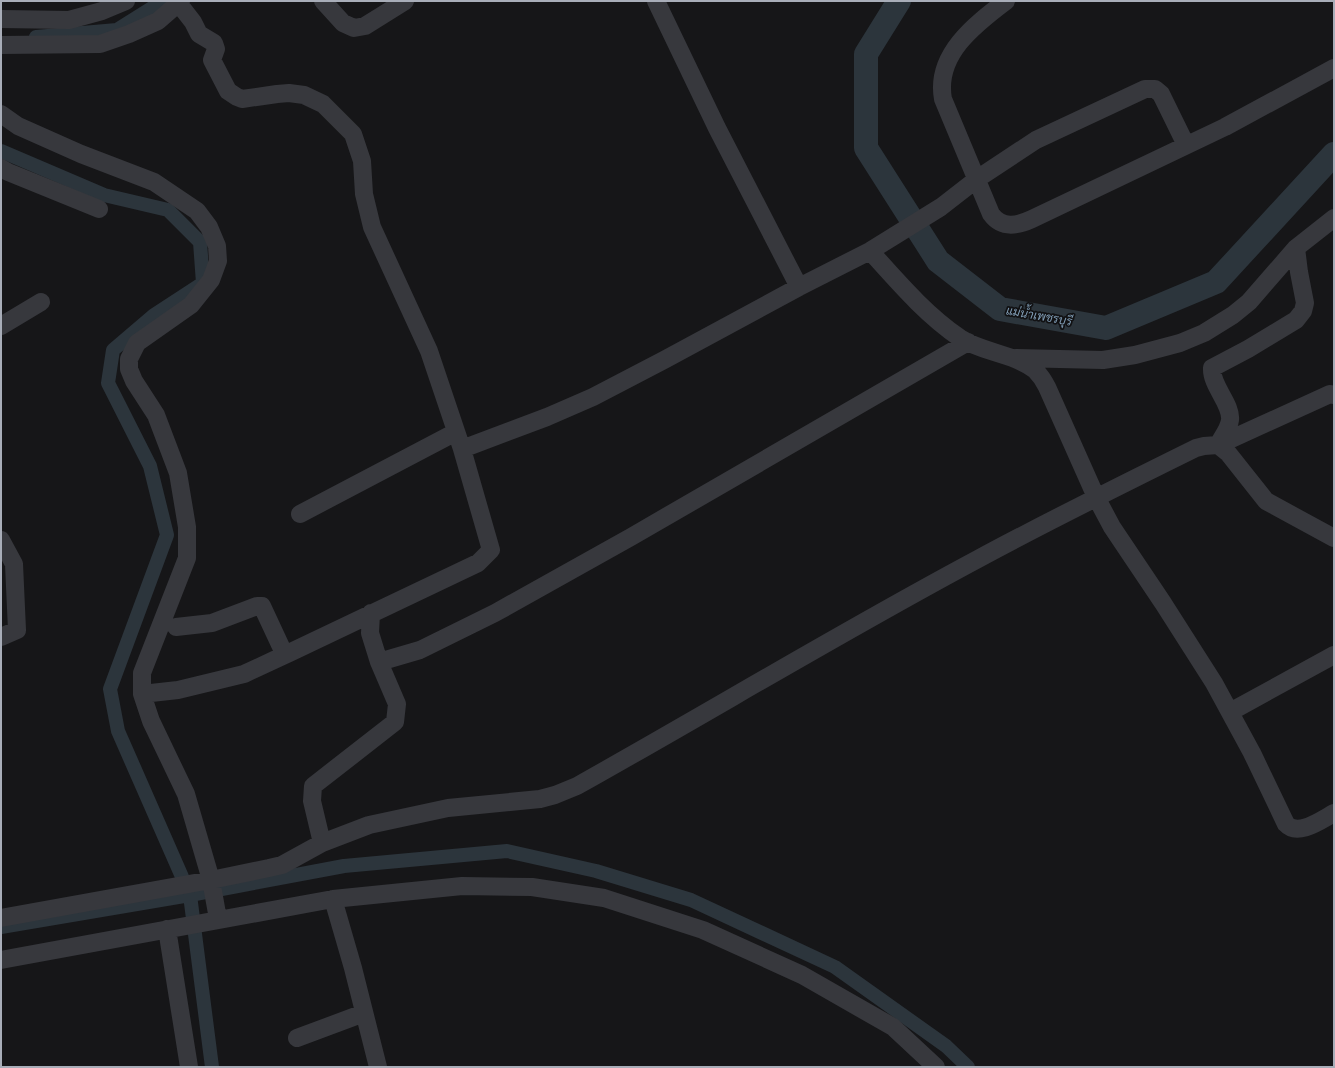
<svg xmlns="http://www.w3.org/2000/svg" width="1335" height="1068" font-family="'Roboto Condensed',Sarabun,sans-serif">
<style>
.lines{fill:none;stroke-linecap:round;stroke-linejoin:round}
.canal{stroke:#2c353c;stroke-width:14}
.river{stroke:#2c353c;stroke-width:24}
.minor{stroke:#37383d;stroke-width:18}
.labels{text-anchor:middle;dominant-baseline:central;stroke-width:3.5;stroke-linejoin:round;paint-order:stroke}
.water-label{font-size:12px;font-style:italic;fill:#7f9bb3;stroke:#111113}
</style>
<rect width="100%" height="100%" fill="#161618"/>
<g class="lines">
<path class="canal" d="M36,37L117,30L163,1
M1,151L104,195L168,210L200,242L203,283L154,315L113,350L108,383L150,466L167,535L110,689L118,731L190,895L212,1067
M1,927L190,895L344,866L507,851L596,871L691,900L835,967L946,1046L968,1067"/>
<path class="river" d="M899,1L866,54V148L938,261L1000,309L1106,328L1216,282L1334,154"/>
<path class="minor" d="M323,1L343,23L354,28L365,26L405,1
M656,1L717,128L799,287
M1006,1C974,25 935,55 943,99L991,214C1002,229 1017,226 1032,219L1225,127L1334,68
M1,19L69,20L102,11L126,1
M1,45L100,44L129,34L158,21L181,1
M1,114L18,126L81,154L154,182L197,211L209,227L217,246L218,261L211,280L191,305L137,343L129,359V369L134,381L156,415L178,473L187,527V558L142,673V694L151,721L186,794L211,880L218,919
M1,168L8,172L99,209
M870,251C898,282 925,314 960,338C983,353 1013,353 1035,370C1040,375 1044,381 1047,387L1096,497L1112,527L1163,603L1214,683L1252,753L1286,824C1298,837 1321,820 1334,813
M1,326L41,302
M1016,358L1103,360L1135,355L1180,343L1204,333L1233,315L1249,302L1296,248L1334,218
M1218,445C1222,437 1229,429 1230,420C1232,404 1211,386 1212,368L1248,349L1296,320L1303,311L1305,303L1299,272L1296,248
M1218,445L1330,394L1334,395
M462,449L547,417L593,397L664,360L799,287L870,251L941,207L977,179L1036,140L1145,89H1155L1161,94L1186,145
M300,514L456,432
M1,540L14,564L17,630L1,637
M176,627L212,623L257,606H262L282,649L285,652L289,653L478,563L491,550L462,449L429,351L372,227L364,194L362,161L353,134L323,104L304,95L289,93L277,94L242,99L237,97L228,91L212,60L216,49L214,43L199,34L193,22L179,4
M379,662L420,650L495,613L631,537L968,342
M142,694L178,690L244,674L289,653
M1230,712L1334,655
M322,843L312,801L313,786L395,722L397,704L379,662L370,633L371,613
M333,899L353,968L378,1067
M1,918L211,880L269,868L282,865L322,843L369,825L448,808L540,799L555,795L577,786C711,711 843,631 978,559C1050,520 1123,484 1196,448L1204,446L1218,445L1228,453L1266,501L1334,538
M167,929L189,1067
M1,960L333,899L462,886L532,887L604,898L703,930L802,975L893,1027L936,1067
M297,1038L364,1013"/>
</g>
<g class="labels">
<g class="water-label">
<text transform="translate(1039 316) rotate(10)">แม่น้ำเพชรบุรี</text>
</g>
</g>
<rect width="1335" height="1068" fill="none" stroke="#a8adb8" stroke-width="4"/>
</svg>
